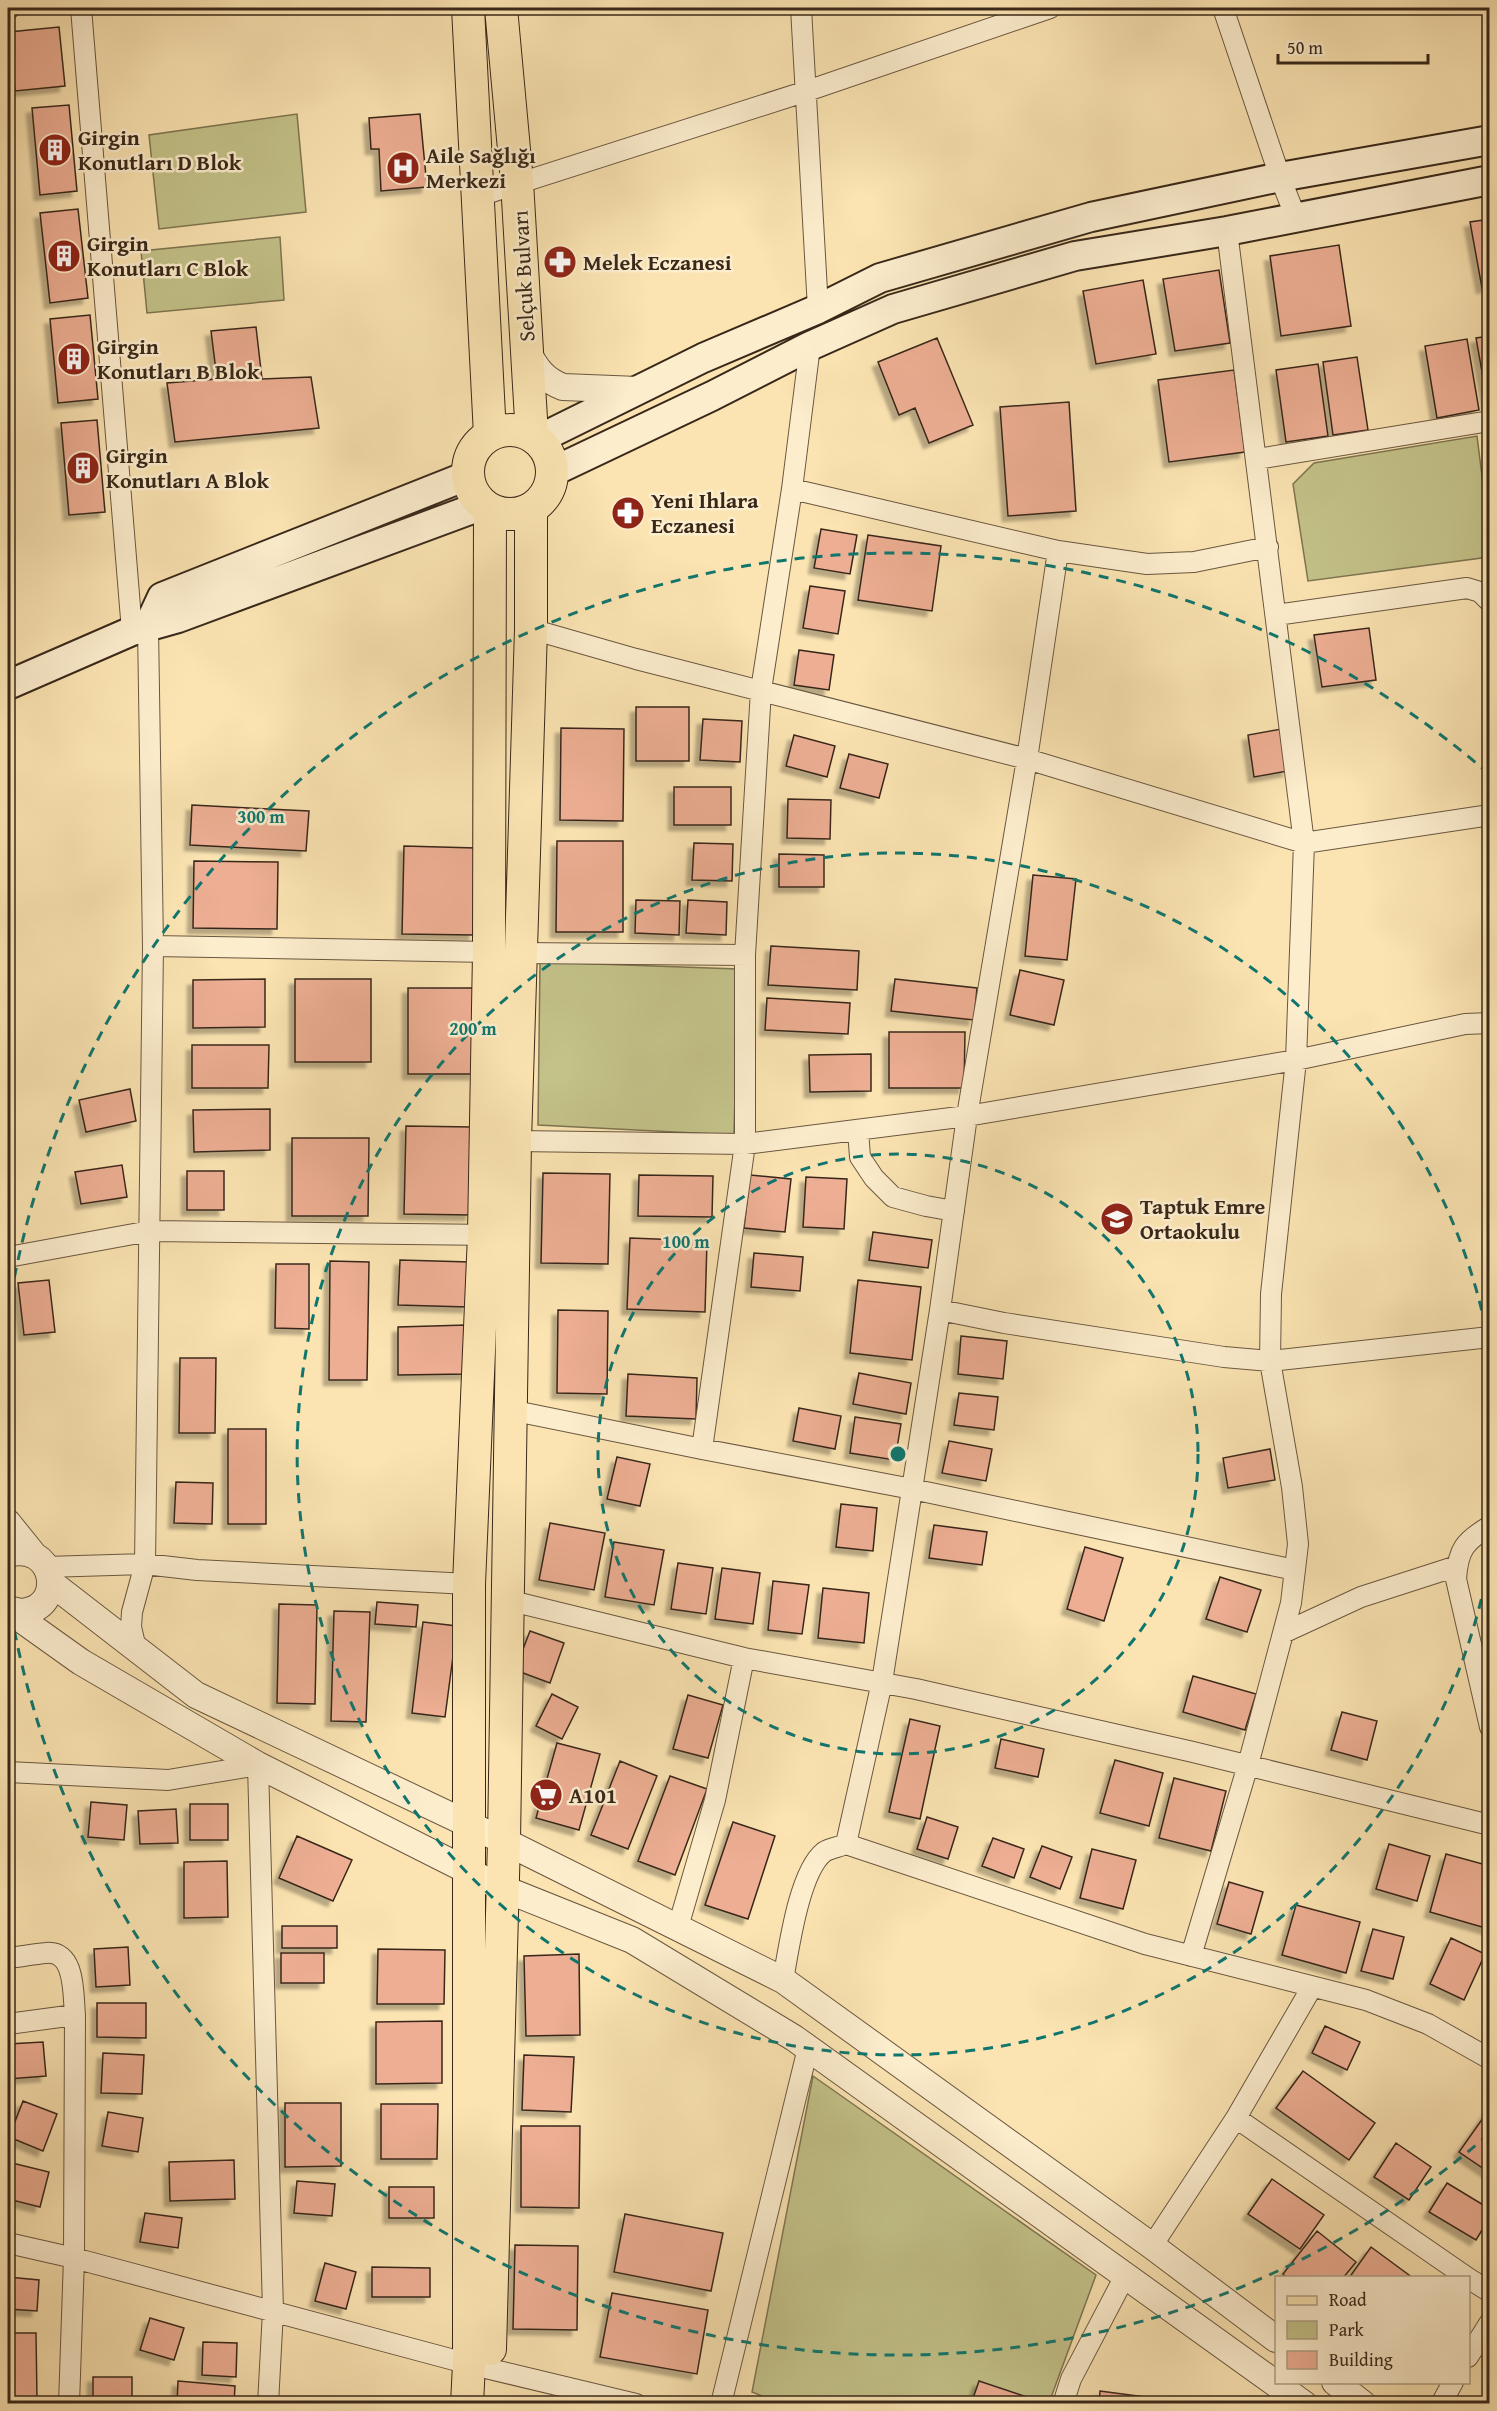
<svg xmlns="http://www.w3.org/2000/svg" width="1497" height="2411" font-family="'Gentium Book Plus',serif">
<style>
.green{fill:#c3c289;stroke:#7e7552;stroke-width:1.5}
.building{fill:#edae93;stroke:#39281a;stroke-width:1.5;filter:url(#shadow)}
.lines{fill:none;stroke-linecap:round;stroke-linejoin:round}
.minor-casing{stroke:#6a5740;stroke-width:22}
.tertiary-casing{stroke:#6a5740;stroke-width:28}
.secondary-casing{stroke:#39281a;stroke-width:32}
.primary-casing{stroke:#39281a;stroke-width:34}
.minor{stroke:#fcedcd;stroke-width:20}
.tertiary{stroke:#fcedcd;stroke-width:26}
.secondary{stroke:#fcedcd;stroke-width:28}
.primary{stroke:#fbe4b2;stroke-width:32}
.ring{fill:none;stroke:#0f766e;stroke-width:3;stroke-dasharray:10 8}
.labels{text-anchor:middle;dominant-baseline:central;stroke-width:5;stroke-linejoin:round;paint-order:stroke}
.poi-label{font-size:22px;font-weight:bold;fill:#39281a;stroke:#fcedcd;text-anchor:start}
.street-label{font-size:22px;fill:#39281a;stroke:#fcedcd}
.centre{fill:#0f766e;stroke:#fcedcd;stroke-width:3}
.ring-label{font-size:18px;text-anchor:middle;font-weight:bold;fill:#0f766e;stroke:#fcedcd;stroke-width:5;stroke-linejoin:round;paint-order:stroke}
</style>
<defs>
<filter id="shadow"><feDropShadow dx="-5.5" dy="5.5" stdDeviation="1.5" flood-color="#0004"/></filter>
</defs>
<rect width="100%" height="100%" fill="#fbe4b2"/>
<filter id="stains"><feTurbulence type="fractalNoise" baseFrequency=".00333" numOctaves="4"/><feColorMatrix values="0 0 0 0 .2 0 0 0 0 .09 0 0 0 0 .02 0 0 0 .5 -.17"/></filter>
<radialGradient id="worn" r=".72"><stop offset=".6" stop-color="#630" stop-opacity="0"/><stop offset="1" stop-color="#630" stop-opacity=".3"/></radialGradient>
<path class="green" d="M297,114L306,212L159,229L149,135Z
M280,237L284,300L147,313L141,251Z
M1477,436L1489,532V557L1308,581L1293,484L1314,463Z
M540,962L738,969L734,1135L538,1125Z
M813,2076L1096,2275L1049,2403L782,2404L752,2392Z"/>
<path class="building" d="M59,27L65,86L15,91L9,32Z
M69,105L77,191L40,195L32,108Z
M420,114L427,187L381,191L379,149H371L369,118Z
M78,209L88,298L50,303L40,213Z
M1490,219V286L1482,288L1470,222Z
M1339,245L1351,326L1281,336L1270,256Z
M1219,270L1230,343L1175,351L1163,279Z
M1143,280L1156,354L1096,364L1083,291Z
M90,315L98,399L58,403L50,319Z
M256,327L262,379L311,377L319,428L175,442L167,383L217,379L211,331Z
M1490,336V406H1488L1476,338Z
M937,338L973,425L929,443L915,408L899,415L878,362Z
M1467,339L1479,410L1437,418L1425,346Z
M1357,357L1368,430L1333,435L1323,362Z
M1318,364L1328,436L1286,442L1276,370Z
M1234,370L1245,452L1169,462L1158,380Z
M1069,402L1076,511L1008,516L1000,407Z
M97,420L105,512L69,515L61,423Z
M821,529L857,535L850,574L814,568Z
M868,535L941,546L932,611L858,600Z
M810,586L845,591L838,634L803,628Z
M1369,628L1376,680L1322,687L1314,635Z
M799,650L834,655L829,690L794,685Z
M636,707H689V761H636Z
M703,719L742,721L740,762L700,760Z
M561,728L624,729L623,821L560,820Z
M1281,729L1288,771L1254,777L1248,735Z
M794,735L835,746L827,777L786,766Z
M849,754L888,764L879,798L840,788Z
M674,787H731V825H674Z
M788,799L831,800L830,839L787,838Z
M192,805L309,811L306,851L190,845Z
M557,841H623V932H556Z
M694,843L733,844L732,881L692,880Z
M404,846L476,848L474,935L402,934Z
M779,854L824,855V887H779Z
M194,861L278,862L277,929L193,928Z
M1033,875L1076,879L1067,960L1025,956Z
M636,900L680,901L679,935L635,933Z
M688,900L727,902L726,935L686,933Z
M771,946L859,951L857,990L768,985Z
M1020,970L1064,980L1054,1025L1010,1015Z
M265,979V1027L193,1028V980Z
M295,979H371V1062H295Z
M895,979L977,988L974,1020L891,1011Z
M408,988H475V1074H408Z
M767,998L850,1003L848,1034L765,1030Z
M889,1032H965L964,1088H889Z
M192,1045H269L268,1088H192Z
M871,1054V1091L810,1092L809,1055Z
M130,1089L136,1121L86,1132L79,1100Z
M270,1109V1150L194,1152L193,1110Z
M406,1126L472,1127L471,1215L404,1214Z
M292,1138H369L368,1216H292Z
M122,1165L127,1197L81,1204L75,1172Z
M187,1171H224V1210H187Z
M543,1173L610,1174L608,1264L541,1263Z
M639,1175L713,1176L712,1217L638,1216Z
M750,1175L791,1179L785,1232L744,1228Z
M806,1177L847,1179L844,1229L803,1227Z
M873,1232L932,1240L928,1268L869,1260Z
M630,1238L707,1241L705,1312L627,1309Z
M754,1253L803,1257L800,1291L751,1287Z
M400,1260L470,1262L468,1307L398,1305Z
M330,1261L369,1262L367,1380H329Z
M276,1264H309V1329L275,1328Z
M49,1280L55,1332L24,1335L18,1283Z
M858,1280L921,1287L912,1360L850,1353Z
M558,1310L608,1311L607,1394L557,1393Z
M466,1325L467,1374L398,1375V1327Z
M961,1336L1007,1341L1003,1379L958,1374Z
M180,1358H216L215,1433H179Z
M859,1373L911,1383L906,1414L853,1404Z
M628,1374L697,1378L696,1419L626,1416Z
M959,1393L998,1397L994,1430L954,1425Z
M799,1408L841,1416L835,1449L793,1441Z
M855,1417L901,1424L895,1460L850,1453Z
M228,1429H266V1524H228Z
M949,1441L992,1449L986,1481L942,1473Z
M1270,1449L1275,1480L1228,1488L1223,1458Z
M617,1457L650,1464L640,1506L607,1499Z
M176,1482L213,1483L212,1524L174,1523Z
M841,1504L877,1508L873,1551L836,1547Z
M550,1523L605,1533L594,1590L539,1580Z
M934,1525L987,1532L982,1565L929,1558Z
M614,1542L664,1550L654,1605L605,1597Z
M1085,1547L1123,1558L1104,1621L1067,1609Z
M678,1563L713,1568L706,1614L671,1609Z
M722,1568L760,1573L753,1624L715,1619Z
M1220,1577L1261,1590L1247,1632L1206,1619Z
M773,1581L809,1585L802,1634L768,1630Z
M823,1588L869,1593L864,1643L818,1638Z
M377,1602L418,1605L416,1627L375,1624Z
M279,1604L317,1605L315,1704L277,1703Z
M334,1611L370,1612L366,1722L331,1721Z
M423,1622L457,1626L445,1717L412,1713Z
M530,1631L564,1643L550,1683L515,1670Z
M1193,1676L1256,1694L1245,1730L1183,1712Z
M552,1694L578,1707L562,1739L536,1726Z
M688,1695L723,1705L708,1758L673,1749Z
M1342,1712L1377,1721L1367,1760L1331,1750Z
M910,1719L940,1726L920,1819L889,1812Z
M1001,1739L1044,1749L1038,1777L995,1768Z
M557,1743L600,1754L579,1830L536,1818Z
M1115,1760L1163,1773L1149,1826L1100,1813Z
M620,1761L657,1776L628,1849L591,1835Z
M670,1776L707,1789L675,1875L638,1861Z
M1174,1778L1226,1791L1211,1851L1159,1838Z
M91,1802L127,1805L124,1840L88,1837Z
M190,1804H228V1840H190Z
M176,1809L178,1843L140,1844L138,1811Z
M927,1817L958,1827L948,1859L917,1849Z
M733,1822L775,1836L748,1919L705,1905Z
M297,1836L352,1860L333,1901L279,1878Z
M993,1838L1024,1849L1014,1878L982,1866Z
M1389,1844L1430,1856L1417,1901L1376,1889Z
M1042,1846L1072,1857L1060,1889L1030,1877Z
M1092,1849L1136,1860L1123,1909L1080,1898Z
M1446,1854L1490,1866L1489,1929L1430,1912Z
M227,1861L228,1917L184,1918V1862Z
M1229,1882L1263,1892L1251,1934L1217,1924Z
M1296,1905L1360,1922L1346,1973L1282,1955Z
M282,1926H337V1948H282Z
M1373,1929L1404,1937L1393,1979L1361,1971Z
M1451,1938L1485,1954L1464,2000L1430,1984Z
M128,1947L130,1985L96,1987L94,1949Z
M378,1949L445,1950L444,2004H377Z
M281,1953H324V1983H281Z
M579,1954L580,2035L526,2036L524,1956Z
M97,2003H146V2038L97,2037Z
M442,2021V2083L376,2084V2022Z
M1325,2026L1360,2042L1347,2070L1312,2053Z
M43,2042L46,2076L8,2079V2044Z
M103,2053L144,2055L142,2094L101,2093Z
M524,2055L574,2057L571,2112L522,2110Z
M1303,2071L1375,2123L1349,2160L1276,2108Z
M23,2101L57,2114L43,2151L9,2137Z
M285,2103H341V2166L285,2167Z
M381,2104H438L437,2159H381Z
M1490,2108V2173L1459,2152Z
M108,2112L143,2118L138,2152L102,2146Z
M521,2126H580L579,2208L521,2207Z
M1396,2143L1431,2167L1409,2200L1374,2177Z
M234,2160L235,2199L170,2201L169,2162Z
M8,2162L49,2172L40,2207L8,2199Z
M1272,2179L1324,2215L1300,2249L1248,2214Z
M297,2181L335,2184L332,2216L294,2213Z
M1447,2183L1490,2209V2217L1476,2240L1429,2212Z
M389,2187H434V2218H389Z
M145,2213L182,2218L178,2248L140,2242Z
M625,2214L723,2233L711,2291L614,2272Z
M1317,2231L1356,2262L1343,2278H1287L1283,2274Z
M515,2245L578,2246L577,2330L513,2329Z
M1371,2247L1413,2278H1349Z
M325,2263L356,2272L346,2309L315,2301Z
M372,2267L430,2268V2297H372Z
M8,2277L39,2280L37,2311L8,2309Z
M612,2293L708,2310L697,2374L600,2357Z
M150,2318L184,2328L174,2360L140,2350Z
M11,2333H36L37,2400H11Z
M203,2342L237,2343L236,2377L202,2375Z
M93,2377H132V2404H93Z
M178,2381L235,2386L234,2404H177Z
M979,2381L1030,2398L1028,2404H971Z
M1100,2391L1198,2404H1099Z"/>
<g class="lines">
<g class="minor-casing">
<path id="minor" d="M8,8H10
M81,8L132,631
M801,8L818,309
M1223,8L1280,177L1296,218
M479,196L807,91L1050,8
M1257,459L1490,421
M792,489L1058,551L1147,564L1194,562L1268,547
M1276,615L1467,588L1480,592L1490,602
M531,629L636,659L1027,759L1304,843L1490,815
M153,946L489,952
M520,953L745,955
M858,1130L860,1157L874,1178L893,1197L926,1206L954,1211
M515,1141L745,1144L967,1116L1296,1060L1465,1024L1490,1023
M8,1257L150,1231L494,1235
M940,1310L1004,1323L1224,1357L1270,1361L1490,1337
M510,1410L702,1449L912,1489L1295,1570
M702,1449L745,1144V955L761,690L792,489L810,346
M1490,1526C1465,1541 1458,1549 1456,1579L1490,1727
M46,1567L145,1564L197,1570L469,1584
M507,1600L744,1658L916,1689L1193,1752L1490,1825
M1283,1633L1361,1597L1457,1566
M136,1649L131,1627L132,1612L145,1564L153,946L148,627
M8,1772L168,1780L258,1765L273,2311L268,2404
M846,1844L882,1682L940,1310L967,1116L1027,759L1058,551
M678,1927L715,1800L744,1658
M1191,1956L1248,1765L1291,1603L1298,1544L1292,1487L1270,1361L1271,1294L1296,1060L1304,843L1227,231
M8,1958C20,1957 33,1954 46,1953C76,1950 73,1995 75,2015L74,2258L69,2404
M783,1980C789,1948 799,1872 824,1852C830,1848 840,1847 846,1844L1145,1944L1366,2000L1428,2024L1490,2059
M8,2024L75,2015
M1236,2118L1468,2278
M8,2243L74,2258L469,2364L636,2404
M1152,2246L1236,2118L1312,1987
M1468,2278L1490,2292
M1468,2357L1490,2322
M721,2404L808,2048
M1063,2404L1071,2379L1125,2276
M1441,2404L1453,2382"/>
</g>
<g class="tertiary-casing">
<path id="tertiary" d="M527,351C536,368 544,380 563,387L638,390
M8,1523L33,1554
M8,1554C53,1541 66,1603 27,1611C21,1613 13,1610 8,1609
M50,1582L196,1695L504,1841L783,1980L1152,2246L1276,2339
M8,1610L81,1662L258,1765L502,1888L632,1940L794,2038L1304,2404
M1335,2382L1363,2404"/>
</g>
<g class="secondary-casing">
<path id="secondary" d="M537,440L703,358L818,309L880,278L1091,217L1280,177L1490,140
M552,472L712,396L810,346L893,309L1075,256L1227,231L1490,180
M148,627L162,597L469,475
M8,685L132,631L178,618L483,505"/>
</g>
<g class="primary-casing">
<path id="primary" d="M468,8L490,435
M501,8L517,182L532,436
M468 472a42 42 0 1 1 84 0a42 42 0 1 1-84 0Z
M490,2349L504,1841L515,1141L531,629V509
M467,2404L469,2364V1584L484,1235L489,952L490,509"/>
</g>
<use href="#minor" class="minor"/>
<use href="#tertiary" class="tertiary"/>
<use href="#secondary" class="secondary"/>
<use href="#primary" class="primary"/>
</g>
<g class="ring">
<circle cx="898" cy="1454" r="300"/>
<path d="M1489 1564A601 601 0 1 1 1489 1344"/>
<path d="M1489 2134A901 901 0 0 1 8 1595M8 1313A901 901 0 0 1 1489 774"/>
</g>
<defs>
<g id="building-disc" transform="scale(1.725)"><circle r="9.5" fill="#8f2418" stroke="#fcedcd"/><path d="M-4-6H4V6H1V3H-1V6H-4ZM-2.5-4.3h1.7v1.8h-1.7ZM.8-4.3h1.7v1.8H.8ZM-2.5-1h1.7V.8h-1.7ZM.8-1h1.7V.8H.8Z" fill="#fff"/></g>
<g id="hospital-disc" transform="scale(1.725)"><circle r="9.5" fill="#8f2418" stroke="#fcedcd"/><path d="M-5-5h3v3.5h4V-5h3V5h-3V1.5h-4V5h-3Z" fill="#fff"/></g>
<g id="pharmacy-disc" transform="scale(1.725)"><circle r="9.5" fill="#8f2418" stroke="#fcedcd"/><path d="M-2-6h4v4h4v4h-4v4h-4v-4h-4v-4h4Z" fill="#fff"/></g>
<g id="school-disc" transform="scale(1.725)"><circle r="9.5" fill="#8f2418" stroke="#fcedcd"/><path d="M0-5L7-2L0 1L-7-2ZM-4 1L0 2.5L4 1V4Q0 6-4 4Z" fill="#fff"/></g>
<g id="supermarket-disc" transform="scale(1.725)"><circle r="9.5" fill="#8f2418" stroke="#fcedcd"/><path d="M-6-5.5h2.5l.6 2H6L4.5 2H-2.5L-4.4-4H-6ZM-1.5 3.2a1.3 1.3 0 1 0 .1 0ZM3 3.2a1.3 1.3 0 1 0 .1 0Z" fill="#fff"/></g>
</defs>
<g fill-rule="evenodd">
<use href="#building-disc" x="55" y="150"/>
<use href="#hospital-disc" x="403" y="168"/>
<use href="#building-disc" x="64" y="256"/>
<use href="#pharmacy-disc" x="560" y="262"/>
<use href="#building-disc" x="74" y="359"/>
<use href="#building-disc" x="83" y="468"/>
<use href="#pharmacy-disc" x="628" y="513"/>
<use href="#school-disc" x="1117" y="1219"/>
<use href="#supermarket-disc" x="546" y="1795"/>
</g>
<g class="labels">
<g class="poi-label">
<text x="78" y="137">Girgin<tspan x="78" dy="25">Konutları D Blok</tspan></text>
<text x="426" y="155">Aile Sağlığı<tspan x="426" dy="25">Merkezi</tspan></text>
<text x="87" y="243">Girgin<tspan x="87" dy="25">Konutları C Blok</tspan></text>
<text x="583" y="262">Melek Eczanesi</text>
<text x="97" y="346">Girgin<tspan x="97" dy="25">Konutları B Blok</tspan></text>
<text x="106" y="455">Girgin<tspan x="106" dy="25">Konutları A Blok</tspan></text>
<text x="651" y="500">Yeni Ihlara<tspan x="651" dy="25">Eczanesi</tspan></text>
<text x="1140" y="1206">Taptuk Emre<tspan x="1140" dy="25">Ortaokulu</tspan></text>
<text x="569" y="1795">A101</text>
</g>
<g class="street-label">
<text transform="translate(523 276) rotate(-93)">Selçuk Bulvarı</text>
</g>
</g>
<circle cx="898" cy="1454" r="9" class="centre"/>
<g class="ring-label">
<text x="261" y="823">300 m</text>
<text x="473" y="1035">200 m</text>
<text x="686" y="1248">100 m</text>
</g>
<rect width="1497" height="2411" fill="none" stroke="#fbe4b2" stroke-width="30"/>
<rect x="9" y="9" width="1479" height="2393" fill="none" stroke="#39281a" stroke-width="3"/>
<rect x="15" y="15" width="1467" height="2381" fill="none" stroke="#39281a" stroke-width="1.5"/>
<rect x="1275" y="2276" width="195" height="108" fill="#fcedcd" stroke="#ae9e85" stroke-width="1.5"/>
<rect x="1287" y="2296" width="30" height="9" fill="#fbe4b2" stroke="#ae9e85" stroke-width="1.5"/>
<text x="1329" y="2306" font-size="18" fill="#39281a">Road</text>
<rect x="1287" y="2321" width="30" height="18" fill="#c3c289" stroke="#ae9e85" stroke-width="1.5"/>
<text x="1329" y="2336" font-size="18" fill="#39281a">Park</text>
<rect x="1287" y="2351" width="30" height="18" fill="#edae93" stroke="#ae9e85" stroke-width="1.5"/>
<text x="1329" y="2366" font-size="18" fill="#39281a">Building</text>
<path d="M1278 54v9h150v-9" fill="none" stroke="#39281a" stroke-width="3"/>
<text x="1287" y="54" font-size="18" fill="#39281a" stroke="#fcedcd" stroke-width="4.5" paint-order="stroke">50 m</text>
<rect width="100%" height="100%" filter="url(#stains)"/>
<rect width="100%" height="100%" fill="url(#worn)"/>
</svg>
